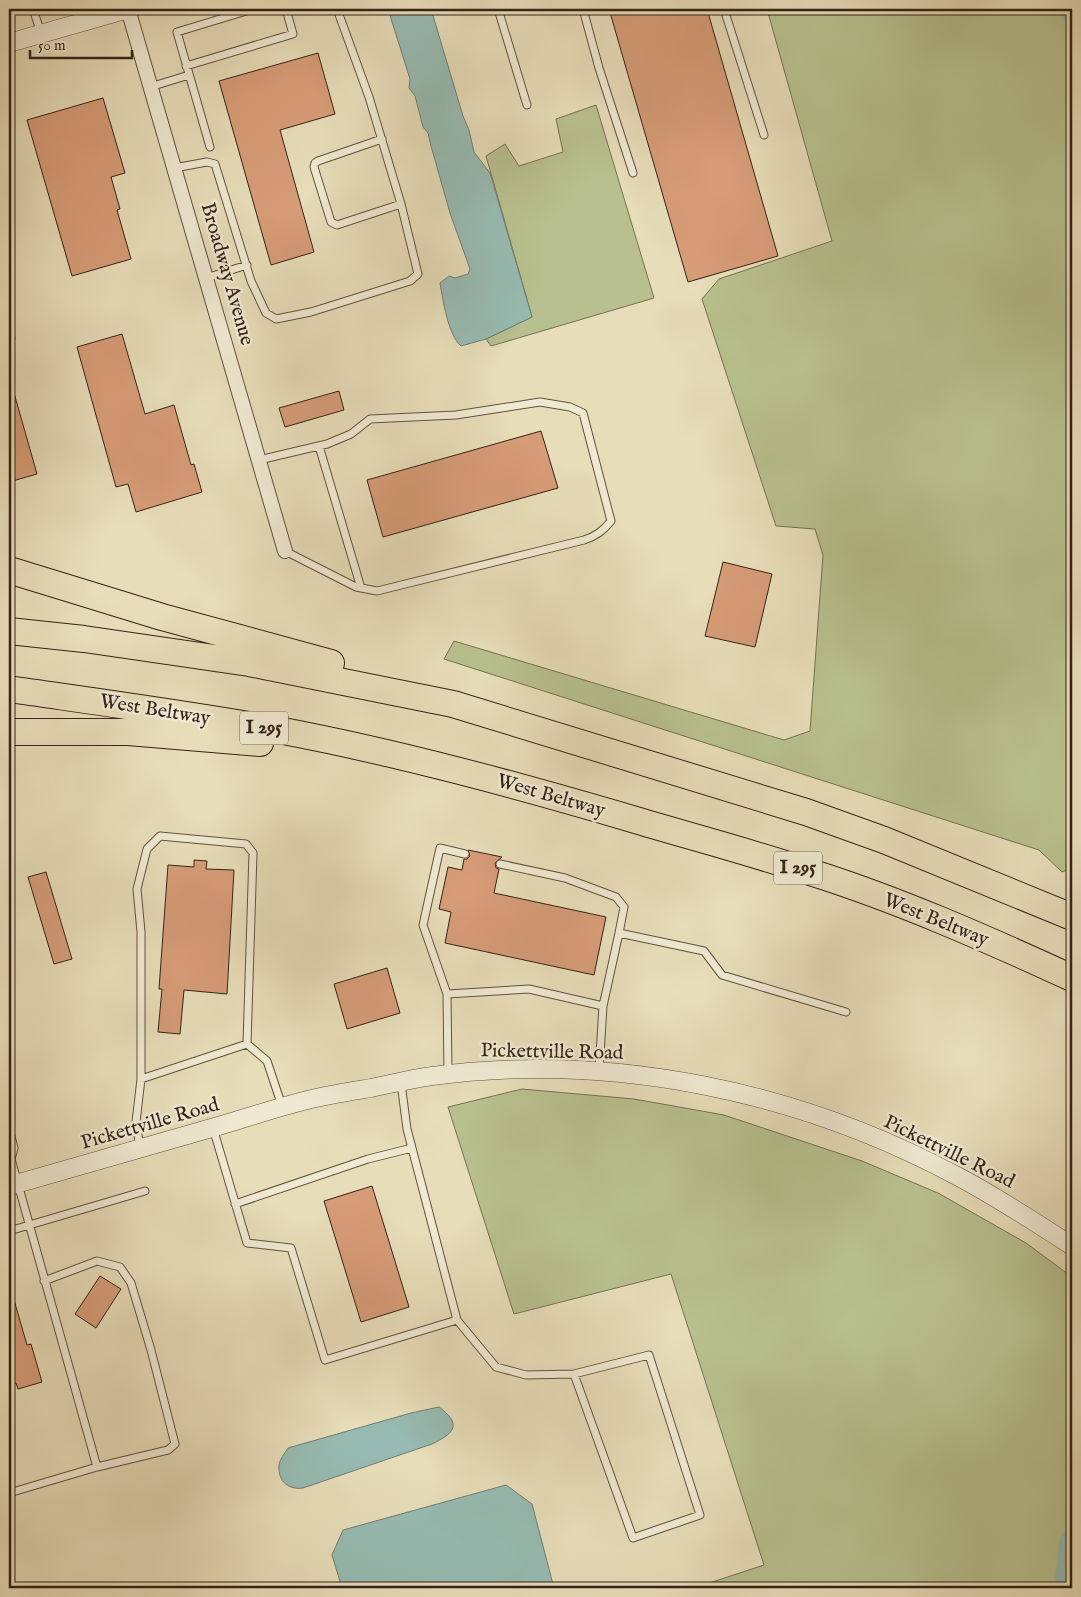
<svg xmlns="http://www.w3.org/2000/svg" width="1081" height="1597" font-family="'IM FELL English',serif">
<style>
.green{fill:#b7c08e;stroke:#767153}
.water{fill:#97bbb2;stroke:#707e74}
.lines{fill:none;stroke-linecap:round;stroke-linejoin:round}
.river{stroke:#97bbb2;stroke-width:25}
.building{fill:#d69c77;stroke:#352218}
.service-casing{stroke:#625140;stroke-width:9}
.minor-casing{stroke:#625140;stroke-width:16}
.tertiary-casing{stroke:#625140;stroke-width:19}
.motorway-casing{stroke:#352218;stroke-width:28}
.service{stroke:#efe9d2;stroke-width:7}
.minor{stroke:#efe9d2;stroke-width:14}
.tertiary{stroke:#efe9d2;stroke-width:18}
.motorway{stroke:#e7ddb9;stroke-width:26}
.labels{text-anchor:middle;dominant-baseline:central;stroke-width:5;stroke-linejoin:round;paint-order:stroke}
.shield{fill:#efe9d2;stroke:#6d5e50;stroke-width:1}
.shield-label{font-size:19px;font-weight:bold;fill:#352218}
.street-label{font-size:20px;fill:#352218;stroke:#efe9d2}
</style>
<rect width="100%" height="100%" fill="#e7ddb9"/>
<filter id="stains"><feTurbulence type="fractalNoise" baseFrequency=".004" numOctaves="4"/><feColorMatrix values="0 0 0 0 .2 0 0 0 0 .09 0 0 0 0 .02 0 0 0 .5 -.17"/></filter>
<radialGradient id="worn" r=".72"><stop offset=".6" stop-color="#630" stop-opacity="0"/><stop offset="1" stop-color="#630" stop-opacity=".3"/></radialGradient>
<path class="green" d="M767,9H1072V868L1062,872L1039,850L444,659L454,641L784,740L810,731L823,555L815,529L776,526L702,299L719,279L832,241Z
M596,105L654,298L491,346L486,339L532,317L486,156L505,144L519,166L563,152L556,119Z
M522,1089L634,1099L724,1115L862,1161L938,1193L1026,1243L1072,1277V1588H694L764,1565L671,1274L514,1314L448,1107Z"/>
<path class="water" d="M388,9H431L463,116L469,130L474,152L490,173L532,317L486,339L461,346C448,335 443,300 440,283L449,276L455,278L468,274L470,269L450,213L431,146L428,133L423,127L415,96L409,88L410,79Z
M439,1407C462,1424 455,1433 432,1444L303,1488C289,1490 278,1482 279,1466C279,1460 285,1453 288,1448L411,1413Z
M506,1485L532,1504L554,1588H342L332,1555L343,1530Z"/>
<g class="lines">
<path class="river" d="M1072,9V11
M1066,1588L1072,1542"/>
</g>
<path class="building" d="M609,9H707L778,256L688,282Z
M318,53L335,114L280,130L314,252L271,265L219,81Z
M103,98L125,173L111,177L120,209L117,210L131,259L72,276L27,120Z
M122,334L145,414L174,405L191,465L194,464L202,492L136,512L128,484L116,487L77,347Z
M12,386L37,474L9,482V387Z
M339,391L344,410L285,427L279,408Z
M541,431L558,488L383,537L367,480Z
M723,562L772,574L755,647L705,636Z
M468,850L502,857L495,863L496,868L499,869L494,893L606,917L594,975L445,943L451,912L439,909L448,867L462,870L464,859H467L470,856Z
M194,860L207,861L206,869L234,870L227,994L184,990L180,1034L158,1032L162,989H159L168,865L194,867Z
M46,872L72,959L54,964L28,877Z
M387,968L400,1013L347,1029L334,984Z
M372,1186L409,1307L361,1322L324,1201Z
M100,1276L121,1289L96,1328L75,1314Z
M9,1293H12L27,1345L31,1344L42,1382L18,1389L16,1383L9,1385Z"/>
<g class="lines">
<g class="service-casing">
<path id="service" d="M33,9L41,33
M498,9L527,105
M583,9L599,68L633,173
M724,9L764,135
M186,66L293,34L286,9
M150,87L189,75
M382,139L318,161L315,163L314,167L331,222L337,225L401,204
M210,147L177,32L253,9
M174,168L207,162L215,164L251,281L266,313L276,319L311,312L410,281L418,274L401,204L369,97L337,9
M206,278L247,265
M9,330L11,338
M319,446L361,588
M259,460L327,444L351,434L370,419L456,415L540,402L570,407L583,413L611,521C603,531 596,536 584,540L377,591L356,587L285,551
M500,864L565,878L616,897L624,907L619,933
M447,994L423,925L440,848L465,854
M603,1006L619,933L704,951L722,975L846,1012
M448,1074L447,994L529,989L603,1006L599,1071
M141,1079L247,1044
M213,1128L247,1243L291,1248L325,1360L457,1320L407,1129L401,1083
M9,1129L14,1148L11,1159L9,1157
M140,1148L136,1122L141,1079V932L137,889L147,849L160,836L246,844L253,853L247,1044L267,1061L282,1106
M235,1204L368,1159L412,1148
M9,1231L145,1191
M44,1281L97,1261L120,1267L131,1283L151,1350L175,1444L168,1450L97,1467
M457,1320L496,1367L526,1375L574,1374L649,1355L700,1515L633,1538L574,1374
M9,1493L97,1467L11,1159"/>
</g>
<g class="minor-casing">
<path id="minor" d="M129,9H128L285,551"/>
</g>
<g class="tertiary-casing">
<path id="tertiary" d="M9,43L128,9
M9,1186C75,1167 142,1148 208,1129C244,1119 280,1106 316,1098C334,1094 353,1091 371,1088C391,1084 411,1079 432,1076C612,1052 798,1091 957,1176C997,1197 1035,1222 1072,1246"/>
</g>
<g class="motorway-casing">
<path id="motorway" d="M9,570L162,617L331,663
M9,631L84,639L249,663L453,704L806,812L884,840L1072,917
M9,689C99,702 189,714 278,730C400,753 520,786 639,821C696,838 753,853 810,872C899,900 987,939 1072,978
M9,732H128L260,743"/>
</g>
<use href="#service" class="service"/>
<use href="#minor" class="minor"/>
<use href="#tertiary" class="tertiary"/>
<use href="#motorway" class="motorway"/>
</g>
<g class="labels">
<g class="shield">
<rect x="240" y="711.5" width="48" height="33" rx="4"/>
<rect x="774" y="851.5" width="48" height="33" rx="4"/>
</g>
<g class="shield-label">
<text x="264" y="728">I 295</text>
<text x="798" y="868">I 295</text>
</g>
<g class="street-label">
<text transform="translate(227 274) rotate(74)">Broadway Avenue</text>
<text transform="translate(155 710) rotate(9)">West Beltway</text>
<text transform="translate(551 796) rotate(16)">West Beltway</text>
<text transform="translate(936 920) rotate(22)">West Beltway</text>
<text transform="translate(552 1052) rotate(1)">Pickettville Road</text>
<text transform="translate(150 1124) rotate(-16)">Pickettville Road</text>
<text transform="translate(949 1152) rotate(26)">Pickettville Road</text>
</g>
</g>
<rect width="1081" height="1597" fill="none" stroke="#e7ddb9" stroke-width="30"/>
<rect x="10" y="10" width="1061" height="1577" fill="none" stroke="#352218" stroke-width="2.5"/>
<rect x="15" y="15" width="1051" height="1567" fill="none" stroke="#352218"/>
<path d="M30 50v8h102v-8" fill="none" stroke="#352218" stroke-width="2.5"/>
<text x="38" y="50" font-size="15" fill="#352218" stroke="#efe9d2" stroke-width="4" paint-order="stroke">50 m</text>
<rect width="100%" height="100%" filter="url(#stains)"/>
<rect width="100%" height="100%" fill="url(#worn)"/>
</svg>
